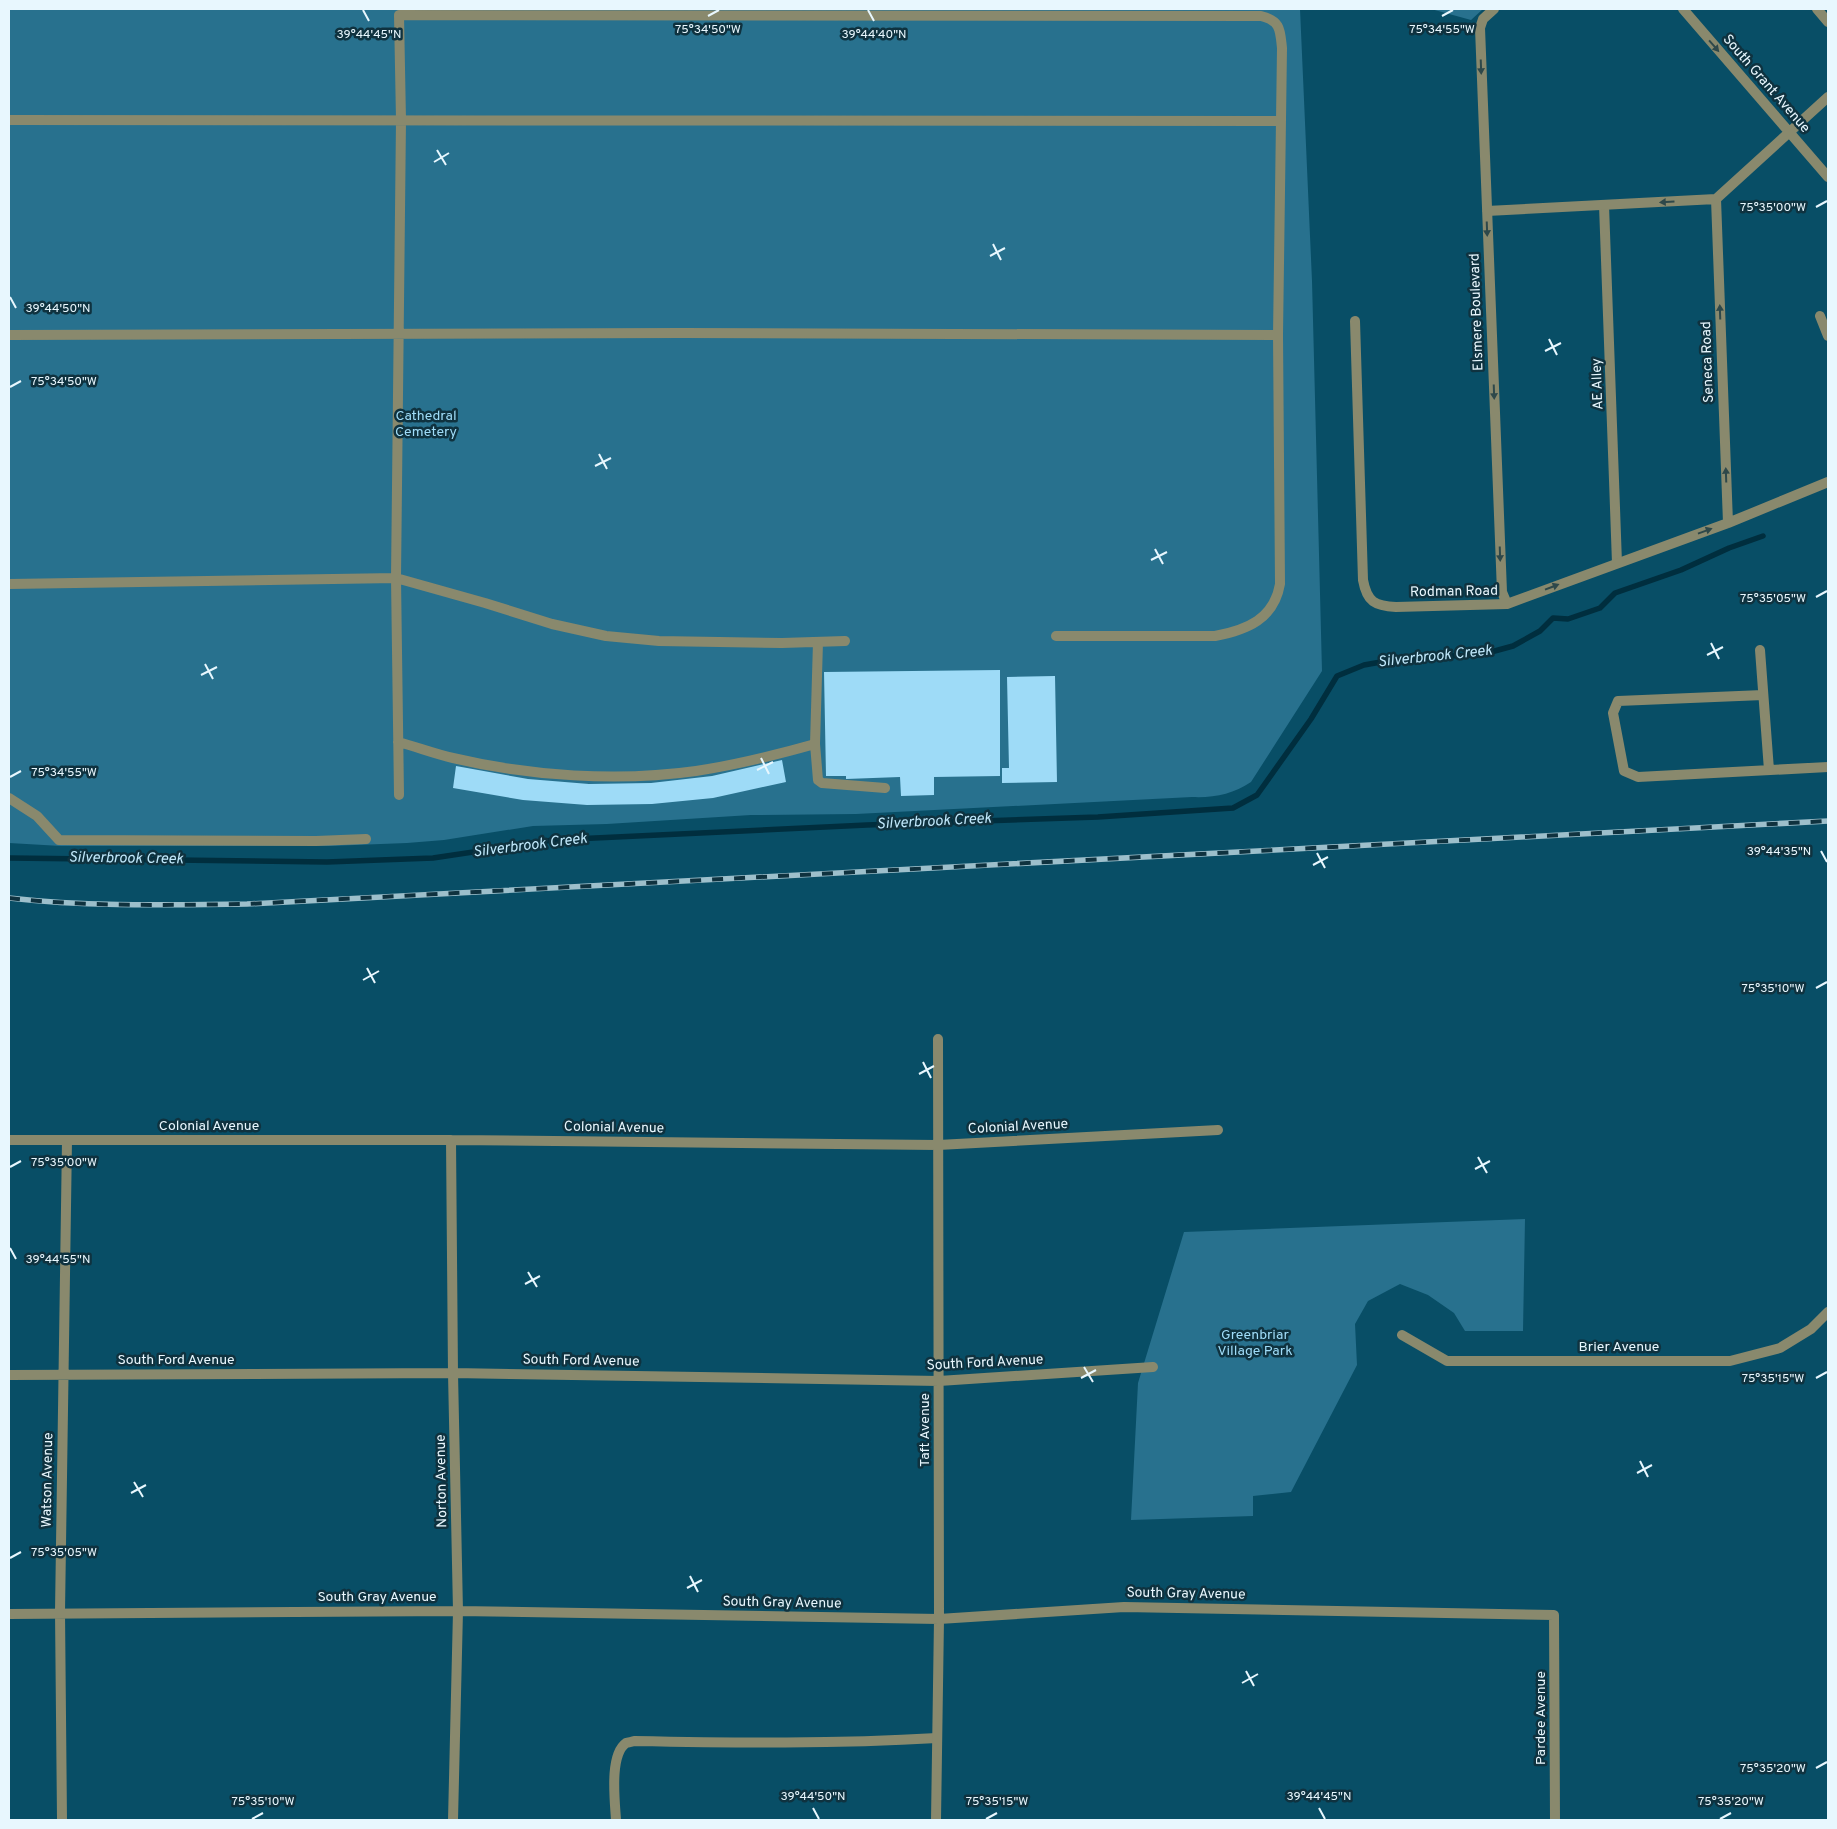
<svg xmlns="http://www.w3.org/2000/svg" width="1837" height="1829" font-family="Overpass,sans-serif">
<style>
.green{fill:#28718e}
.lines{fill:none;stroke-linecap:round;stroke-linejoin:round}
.stream{stroke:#002e3e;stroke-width:5.5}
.building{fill:#9edbf7}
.service{stroke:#89896d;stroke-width:10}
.minor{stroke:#89896d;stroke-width:10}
.rail-casing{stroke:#9dbfcb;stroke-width:5.5}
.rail{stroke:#0f323f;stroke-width:4;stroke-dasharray:11;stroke-linecap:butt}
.oneway{fill:#2e484a}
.ticks{fill:none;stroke:#e8f7fe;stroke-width:2}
.labels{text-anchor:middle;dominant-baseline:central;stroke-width:5;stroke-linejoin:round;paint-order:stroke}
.street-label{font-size:14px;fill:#e8f7fe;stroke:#0f323f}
.park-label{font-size:14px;fill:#9fdcf8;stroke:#0f323f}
.water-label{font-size:15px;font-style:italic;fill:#c1e9fc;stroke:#0f323f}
.ticks-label{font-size:12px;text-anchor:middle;fill:#e8f7fe;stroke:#0f323f;stroke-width:5;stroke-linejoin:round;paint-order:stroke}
</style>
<rect width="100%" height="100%" fill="#084e66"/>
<path class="green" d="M9,9H1300L1312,281L1322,671L1251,782C1233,794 1214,798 1192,797L856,814L751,815L607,824L533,826L444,840L407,843L329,846H61L9,843Z
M1431,9H1483L1471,20Z
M1525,1219L1523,1331H1465L1454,1313L1428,1295L1400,1284L1368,1301L1355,1324L1357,1365L1291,1492L1253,1496V1516L1131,1520L1138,1383L1184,1232Z"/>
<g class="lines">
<path class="stream" d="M9,858L327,862L433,858L553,840L867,825L1098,817L1233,808L1257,795L1311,719L1337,676L1364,665L1409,657L1480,655L1513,646L1540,631L1553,618L1568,619L1600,608L1615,593L1681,570L1729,548L1763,536"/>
</g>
<path class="building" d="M1000,670V776L934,777V795L901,796L900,777L846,779V776H826L824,672Z
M1055,676L1057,782L1002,783V768H1009L1007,677Z
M782,760L786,782L713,798L652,804L587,805L523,800L453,788L456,766L528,779L589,784L651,783L712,776Z"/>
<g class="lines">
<path class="service" d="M1817,9L1828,22
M9,120L1281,121
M1604,205L1617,563
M1820,316L1828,336
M9,335L682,333L1278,335
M9,584L396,578L485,603L552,624L606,636L659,641L782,643L845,641
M818,642L815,744L818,780L822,783L885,788
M1760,650L1769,770
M1763,695L1618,701L1613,713L1624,771L1638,777L1828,767
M398,742C417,747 435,754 453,758C529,776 618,782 696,771C735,765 776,755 815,744
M399,795L396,578L401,120L399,15L1261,16C1281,21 1280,30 1282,48L1278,335L1280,584C1274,619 1247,630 1215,636H1056
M9,798L37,816L59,840L316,841L366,839
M1402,1335L1447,1361H1730L1780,1348L1811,1329L1828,1312
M616,1820C615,1802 609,1755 626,1743C629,1742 632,1742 634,1741C735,1743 836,1744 937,1738"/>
<path class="minor" d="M1494,9L1483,19L1480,28L1502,592L1507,604
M1683,9L1828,177
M1716,199L1728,523
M1487,211L1716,199L1828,97
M1355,321L1363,580C1367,602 1375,606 1396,607L1507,604L1728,523L1828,482
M9,1140H451L938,1145L1218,1130
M451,1140L453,1373L458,1611L453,1820
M9,1375L453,1373L939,1381L1153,1367
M9,1614L458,1611L939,1619L1124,1607L1554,1615L1555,1820
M62,1820L60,1612L67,1140
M936,1820L939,1619L938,1039"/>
<g class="rail-casing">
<path id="rail" d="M9,898C88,907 168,905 247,904L1828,821"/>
</g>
<use href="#rail" class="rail"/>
</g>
<defs><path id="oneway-solid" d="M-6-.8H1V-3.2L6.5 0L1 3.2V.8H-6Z" transform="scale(1.25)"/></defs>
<g class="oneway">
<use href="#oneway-solid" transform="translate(1714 46) rotate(49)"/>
<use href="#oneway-solid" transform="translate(1481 67) rotate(88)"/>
<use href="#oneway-solid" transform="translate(1667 202) rotate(177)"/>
<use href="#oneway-solid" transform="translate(1487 229) rotate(88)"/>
<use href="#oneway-solid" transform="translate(1720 312) rotate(-92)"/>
<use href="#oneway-solid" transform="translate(1494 392) rotate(88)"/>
<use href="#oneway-solid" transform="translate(1726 475) rotate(-92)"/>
<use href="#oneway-solid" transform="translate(1705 531) rotate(-20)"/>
<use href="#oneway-solid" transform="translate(1500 554) rotate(88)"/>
<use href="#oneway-solid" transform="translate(1552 587) rotate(-21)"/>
</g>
<path class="ticks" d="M363,10L369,21M868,10L874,21M708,16L719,10M1442,16L1453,10M437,150L446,165M434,162L449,153M1816,207L1827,201M993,244L1001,260M990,256L1005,248M10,297L16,308M1549,339L1557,355M1545,351L1561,343M10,387L21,381M599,454L607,469M595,466L611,458M1155,549L1163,564M1151,560L1167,552M1816,597L1827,591M1711,643L1719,659M1707,655L1723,647M205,664L213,679M201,675L217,667M761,758L769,774M757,770L773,762M10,777L21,771M1821,851L1827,862M1317,853L1325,868M1313,865L1328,857M367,968L375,983M363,980L379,971M1816,988L1827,982M923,1062L931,1078M919,1074L934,1066M1478,1157L1487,1173M10,1167L21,1161M1475,1169L1490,1161M10,1248L16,1259M528,1272L537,1287M525,1284L540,1276M1084,1367L1093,1382M1081,1378L1096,1370M1816,1378L1827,1372M1640,1461L1648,1477M1637,1473L1652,1465M134,1482L143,1497M131,1493L146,1485M10,1558L21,1552M690,1576L698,1592M687,1588L702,1580M1246,1671L1254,1686M1242,1683L1258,1674M1816,1768L1827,1762M813,1808L819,1819M1319,1808L1325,1819M252,1819L263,1813M986,1819L997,1813M1720,1819L1731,1813"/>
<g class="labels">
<g class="street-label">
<text transform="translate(1766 84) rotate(49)">South Grant Avenue</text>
<text transform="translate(1477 312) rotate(-92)">Elsmere Boulevard</text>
<text transform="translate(1708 362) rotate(-92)">Seneca Road</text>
<text transform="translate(1598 384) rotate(-92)">AE Alley</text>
<text transform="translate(1454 592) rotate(-1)">Rodman Road</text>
<text x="209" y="1126">Colonial Avenue</text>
<text transform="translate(1018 1127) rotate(-3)">Colonial Avenue</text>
<text transform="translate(614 1128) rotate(1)">Colonial Avenue</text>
<text x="1619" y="1347">Brier Avenue</text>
<text x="176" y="1360">South Ford Avenue</text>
<text transform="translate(581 1361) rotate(1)">South Ford Avenue</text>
<text transform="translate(985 1363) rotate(-3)">South Ford Avenue</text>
<text transform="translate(925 1430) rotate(-90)">Taft Avenue</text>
<text transform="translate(48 1480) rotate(-89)">Watson Avenue</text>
<text transform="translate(442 1481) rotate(-91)">Norton Avenue</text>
<text transform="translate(1186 1594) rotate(1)">South Gray Avenue</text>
<text x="377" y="1597">South Gray Avenue</text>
<text transform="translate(782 1603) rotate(1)">South Gray Avenue</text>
<text transform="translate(1541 1718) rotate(-90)">Pardee Avenue</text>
</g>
<g class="park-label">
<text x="426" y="416">Cathedral<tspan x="426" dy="16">Cemetery</tspan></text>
<text x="1255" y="1335">Greenbriar<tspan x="1255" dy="16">Village Park</tspan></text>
</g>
<g class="water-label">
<text transform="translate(1435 657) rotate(-6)">Silverbrook Creek</text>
<text transform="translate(934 822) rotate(-3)">Silverbrook Creek</text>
<text transform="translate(530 846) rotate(-7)">Silverbrook Creek</text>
<text transform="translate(126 859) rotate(1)">Silverbrook Creek</text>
</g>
</g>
<g class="ticks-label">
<text x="708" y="33">75°34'50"W</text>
<text x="1442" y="33">75°34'55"W</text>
<text x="369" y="38">39°44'45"N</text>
<text x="874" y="38">39°44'40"N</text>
<text x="1773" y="211">75°35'00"W</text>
<text x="58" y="312">39°44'50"N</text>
<text x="64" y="385">75°34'50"W</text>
<text x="1773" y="602">75°35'05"W</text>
<text x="64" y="776">75°34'55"W</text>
<text x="1779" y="855">39°44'35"N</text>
<text x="1773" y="992">75°35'10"W</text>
<text x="64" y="1166">75°35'00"W</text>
<text x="58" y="1263">39°44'55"N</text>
<text x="1773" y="1382">75°35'15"W</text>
<text x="64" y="1556">75°35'05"W</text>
<text x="1773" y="1772">75°35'20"W</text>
<text x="813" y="1800">39°44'50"N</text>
<text x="1319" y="1800">39°44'45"N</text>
<text x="263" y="1805">75°35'10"W</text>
<text x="997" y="1805">75°35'15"W</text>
<text x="1731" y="1805">75°35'20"W</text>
</g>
<rect width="1837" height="1829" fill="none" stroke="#e8f7fe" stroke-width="20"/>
</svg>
